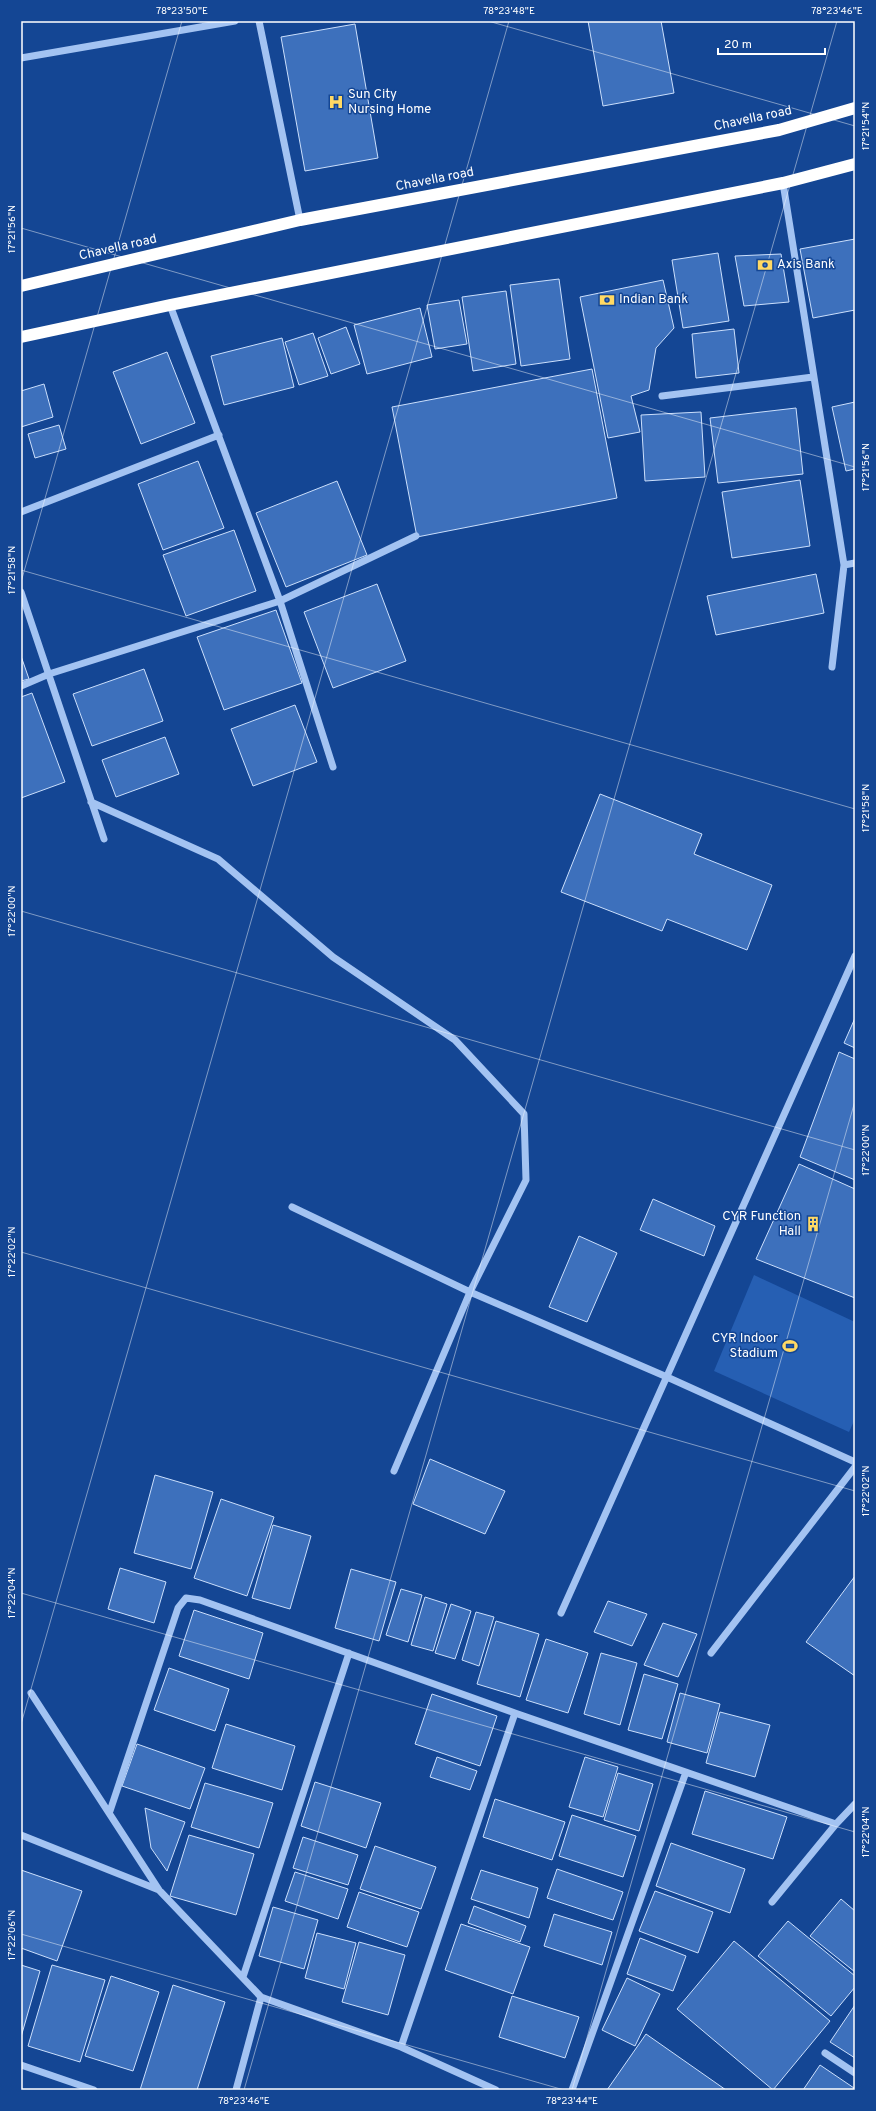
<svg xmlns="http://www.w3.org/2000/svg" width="876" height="2111" font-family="Overpass,sans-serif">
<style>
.green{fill:#265fb3}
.building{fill:#3d70bc;stroke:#cbdffc}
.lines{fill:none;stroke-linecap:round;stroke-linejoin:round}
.minor{stroke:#a3c3f2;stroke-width:7}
.highway{stroke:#fff;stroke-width:12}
.ticks{fill:none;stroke:#fff;stroke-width:1;stroke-opacity:0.45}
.labels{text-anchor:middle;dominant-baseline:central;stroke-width:3;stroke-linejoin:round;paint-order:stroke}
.poi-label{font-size:13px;fill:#fff;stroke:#144694;text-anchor:start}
.street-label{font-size:13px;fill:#fff;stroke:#144694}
.neatline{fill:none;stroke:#fff;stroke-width:1.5}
.ticks-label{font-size:10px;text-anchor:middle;fill:#fff}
</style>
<rect width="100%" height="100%" fill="#144694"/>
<path class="green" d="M754,1275L855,1322V1419L849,1432L714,1371Z"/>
<path class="building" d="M588,21H661L674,93L603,106Z
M355,24L378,158L305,171L281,37Z
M855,239V310L813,318L800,249Z
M718,253L729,321L683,328L672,260Z
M781,254L789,302L744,306L735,256Z
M559,279L570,359L521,366L510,285Z
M663,280L674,328L656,348L649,390L631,396L640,432L608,438L580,297Z
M506,291L516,364L473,371L462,297Z
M459,300L467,344L435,349L427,305Z
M420,308L432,357L367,374L354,325Z
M346,327L360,364L331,374L318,338Z
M734,329L739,373L696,378L692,334Z
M313,333L328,376L299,385L285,342Z
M282,338L294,387L224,405L211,356Z
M167,352L195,423L141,444L113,372Z
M592,369L617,498L417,537L392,407Z
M44,384L53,417L21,427V391Z
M855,402V469L846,471L832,407Z
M796,408L803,474L718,483L710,418Z
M701,412L705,477L645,481L641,415Z
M59,425L66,449L35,458L28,434Z
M198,461L224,528L163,550L138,484Z
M800,480L810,546L732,558L722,492Z
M337,481L367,555L286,587L256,513Z
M234,530L256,591L186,616L163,555Z
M816,574L824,613L716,635L707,596Z
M377,584L406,661L333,688L304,612Z
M276,610L302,683L224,710L197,637Z
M21,656L29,679L21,681Z
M144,669L163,721L92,746L73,694Z
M32,693L65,782L21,798V697Z
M295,705L317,762L253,786L231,729Z
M165,737L179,774L116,797L102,760Z
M600,794L702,834L694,854L772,885L747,950L667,919L662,931L561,892Z
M855,1018V1048L844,1043Z
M839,1052L855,1059V1180L800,1157Z
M799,1164L855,1189V1298L756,1259Z
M653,1199L715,1226L704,1256L640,1230Z
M579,1236L617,1253L587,1322L549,1307Z
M430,1459L505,1491L485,1534L413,1504Z
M155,1475L213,1492L191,1569L134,1553Z
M221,1499L274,1517L247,1596L194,1578Z
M273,1525L311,1536L290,1609L252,1598Z
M120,1568L166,1582L154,1623L108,1609Z
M351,1569L396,1582L379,1641L335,1628Z
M855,1576V1676L806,1642Z
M401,1589L422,1595L408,1642L386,1635Z
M425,1597L447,1604L433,1651L411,1645Z
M608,1601L647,1614L632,1646L594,1632Z
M451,1604L471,1611L455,1659L435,1653Z
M194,1610L263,1633L249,1679L179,1656Z
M476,1612L494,1617L479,1666L462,1660Z
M496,1621L539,1634L520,1697L477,1684Z
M663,1623L697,1634L678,1677L644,1665Z
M546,1639L588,1653L568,1713L526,1700Z
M601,1653L637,1663L620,1725L584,1714Z
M169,1668L229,1689L215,1731L154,1710Z
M644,1674L678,1684L662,1739L628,1730Z
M680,1693L720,1704L707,1753L667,1742Z
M432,1694L497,1716L480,1766L415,1744Z
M720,1712L770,1725L755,1777L706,1763Z
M226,1724L295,1746L282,1790L212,1768Z
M137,1744L205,1768L190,1809L122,1786Z
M437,1757L477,1771L470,1790L430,1777Z
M585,1757L618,1767L603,1817L569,1807Z
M618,1773L653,1784L639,1831L604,1820Z
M315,1782L381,1803L366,1848L301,1826Z
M205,1783L273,1803L259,1848L191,1827Z
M705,1791L787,1817L773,1859L692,1834Z
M495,1799L565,1822L552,1860L483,1837Z
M145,1808L185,1822L167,1871L151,1848Z
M572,1815L636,1836L623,1877L559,1856Z
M189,1835L254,1854L236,1915L170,1896Z
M303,1837L358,1855L348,1885L293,1868Z
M671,1843L745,1869L730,1913L656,1886Z
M375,1846L436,1867L421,1909L360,1889Z
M557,1869L623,1892L613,1920L547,1898Z
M21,1870L82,1891L57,1961L21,1948Z
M481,1870L538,1888L529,1918L471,1899Z
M295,1872L348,1889L338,1919L285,1901Z
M655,1891L713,1912L698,1953L639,1931Z
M359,1892L419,1912L407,1947L347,1927Z
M841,1899L855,1911V1972L810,1936Z
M474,1906L526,1926L520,1942L468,1923Z
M273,1907L318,1920L304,1969L259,1956Z
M554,1914L612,1932L602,1965L544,1946Z
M788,1921L855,1976V1987L831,2016L758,1956Z
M461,1924L530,1947L513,1994L445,1970Z
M317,1933L356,1943L344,1989L305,1978Z
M640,1938L686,1956L673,1991L627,1974Z
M734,1941L830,2021L773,2090L677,2009Z
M359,1942L405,1955L388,2015L342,2002Z
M21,1965L40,1971L21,2037Z
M52,1965L105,1980L80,2062L28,2046Z
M111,1976L159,1992L133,2071L85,2056Z
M627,1978L660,1994L635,2046L602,2030Z
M173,1985L225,2002L197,2090H140Z
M512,1996L579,2017L565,2058L499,2037Z
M855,2005V2058L830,2042Z
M646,2034L726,2090H607Z
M820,2065L854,2088L853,2090H803Z"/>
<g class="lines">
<path class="minor" d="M259,21L300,220
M21,58L235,21
M783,183L844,565L832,667
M170,305L280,601L333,767
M662,396L813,377
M21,512L219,435
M844,565L855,563
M21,592L104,839
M21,686L49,674L280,601L416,536
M91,802L218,859L333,957L455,1040L524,1114L526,1180L470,1292L394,1471
M292,1207L470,1292L667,1377L855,1462
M561,1613L855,956
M711,1653L855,1467
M31,1693L159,1890L261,1997L401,2047L496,2090
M110,1811L178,1608L186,1598L200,1600L515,1713L836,1824
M21,1835L159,1890
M772,1902L836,1824L855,1804
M243,1977L349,1653
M401,2047L515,1713
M825,2053L855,2073
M21,2065L94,2090
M236,2090L261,1997
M572,2090L686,1772"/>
<path class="highway" d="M21,286L300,220L779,130L855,108
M21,337L170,305L783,183L855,164"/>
</g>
<path class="ticks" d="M488,21L855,126M21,228L855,467M21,570L855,809M21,582L182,21M21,911L855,1150M21,1252L855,1491M21,1593L855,1832M21,1724L509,21M21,1934L564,2090M244,2090L837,21M572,2090L855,1101"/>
<defs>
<g id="hospital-bare" transform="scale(1.2)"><path d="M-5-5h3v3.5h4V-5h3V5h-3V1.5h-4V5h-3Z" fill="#ffd964" stroke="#144694" stroke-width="2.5" paint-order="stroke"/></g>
<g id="bank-bare" transform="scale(1.2)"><path d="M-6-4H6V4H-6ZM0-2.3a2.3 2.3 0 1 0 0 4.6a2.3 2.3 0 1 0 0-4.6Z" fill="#ffd964" stroke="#144694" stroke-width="2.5" paint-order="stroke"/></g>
<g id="building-bare" transform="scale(1.2)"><path d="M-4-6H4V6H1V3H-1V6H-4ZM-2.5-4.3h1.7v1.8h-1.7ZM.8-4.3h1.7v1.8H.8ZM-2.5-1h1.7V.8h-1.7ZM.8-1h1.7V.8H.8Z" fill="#ffd964" stroke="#144694" stroke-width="2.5" paint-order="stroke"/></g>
<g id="stadium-bare" transform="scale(1.2)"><path d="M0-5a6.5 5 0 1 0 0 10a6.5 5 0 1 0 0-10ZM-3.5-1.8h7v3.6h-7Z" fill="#ffd964" stroke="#144694" stroke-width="2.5" paint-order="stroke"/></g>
</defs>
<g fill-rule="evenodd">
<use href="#hospital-bare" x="336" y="102"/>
<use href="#bank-bare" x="765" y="265"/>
<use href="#bank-bare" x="607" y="300"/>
<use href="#building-bare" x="813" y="1224"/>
<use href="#stadium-bare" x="790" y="1346"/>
</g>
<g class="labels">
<g class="poi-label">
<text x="348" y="95">Sun City<tspan x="348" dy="15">Nursing Home</tspan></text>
<text x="777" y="265">Axis Bank</text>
<text x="619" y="300">Indian Bank</text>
<text x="801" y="1217" text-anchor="end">CYR Function<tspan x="801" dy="15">Hall</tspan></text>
<text x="778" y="1339" text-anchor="end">CYR Indoor<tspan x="778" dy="15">Stadium</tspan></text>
</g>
<g class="street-label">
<text transform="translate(753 119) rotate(-12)">Chavella road</text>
<text transform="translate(435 180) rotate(-11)">Chavella road</text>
<text transform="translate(118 248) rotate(-13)">Chavella road</text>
</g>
</g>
<rect width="876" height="2111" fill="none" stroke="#144694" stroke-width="44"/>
<path d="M718 48v6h107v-6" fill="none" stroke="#ffffff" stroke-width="2"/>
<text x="724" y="48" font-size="12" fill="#ffffff" stroke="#144694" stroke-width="3" paint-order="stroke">20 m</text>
<rect x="22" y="22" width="832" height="2067" class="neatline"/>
<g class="ticks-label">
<text x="182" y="14">78°23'50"E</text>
<text x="509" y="14">78°23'48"E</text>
<text x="837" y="14">78°23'46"E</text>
<text transform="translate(865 126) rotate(-90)" y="4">17°21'54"N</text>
<text transform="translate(11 229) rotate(-90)" y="4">17°21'56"N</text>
<text transform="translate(865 467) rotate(-90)" y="4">17°21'56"N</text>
<text transform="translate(11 570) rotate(-90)" y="4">17°21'58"N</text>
<text transform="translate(865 808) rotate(-90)" y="4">17°21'58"N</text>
<text transform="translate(11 911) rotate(-90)" y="4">17°22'00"N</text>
<text transform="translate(865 1150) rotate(-90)" y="4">17°22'00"N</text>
<text transform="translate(11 1252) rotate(-90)" y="4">17°22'02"N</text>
<text transform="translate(865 1491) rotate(-90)" y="4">17°22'02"N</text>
<text transform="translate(11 1593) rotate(-90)" y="4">17°22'04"N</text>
<text transform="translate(865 1832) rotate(-90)" y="4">17°22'04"N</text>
<text transform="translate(11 1935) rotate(-90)" y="4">17°22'06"N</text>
<text x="244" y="2104">78°23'46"E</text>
<text x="572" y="2104">78°23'44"E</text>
</g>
</svg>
